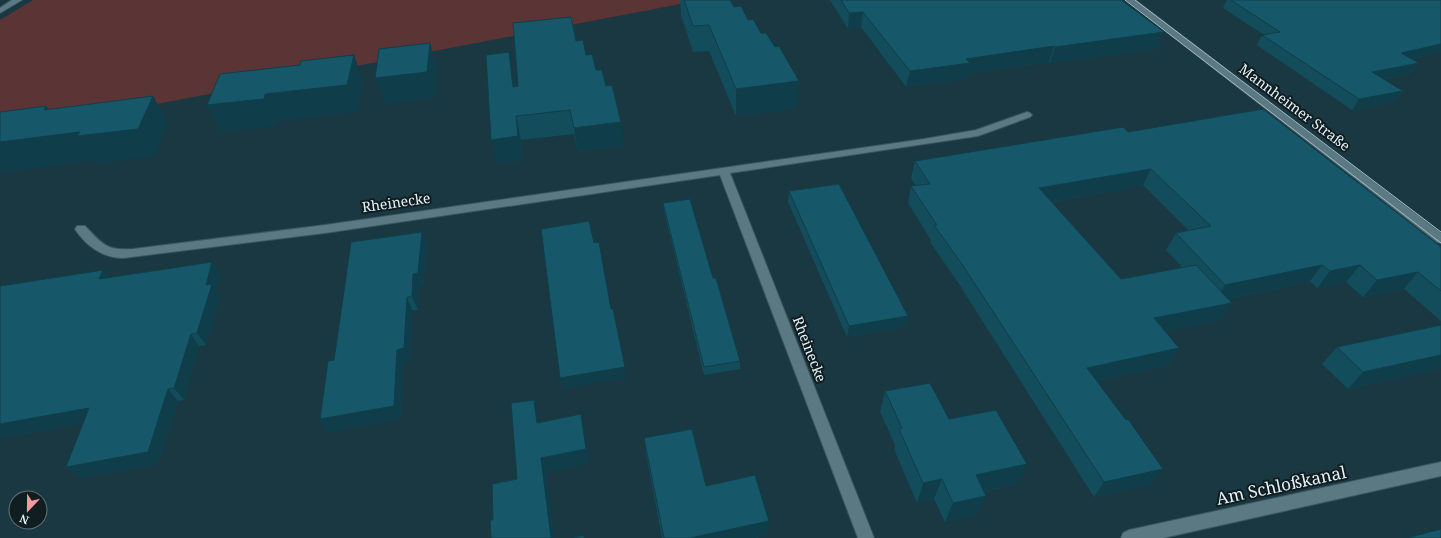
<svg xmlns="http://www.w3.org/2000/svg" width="1441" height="538" font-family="'Noto Serif',serif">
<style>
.green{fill:#5b3536}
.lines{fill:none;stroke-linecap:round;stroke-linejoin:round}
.street-casing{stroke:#3c565d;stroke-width:2}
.secondary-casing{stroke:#3c565d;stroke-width:2}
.street{fill:#5a7983;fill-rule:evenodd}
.secondary{fill:#5a7983;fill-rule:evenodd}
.tram{stroke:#a6bac1;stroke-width:1}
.wall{fill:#134c5b;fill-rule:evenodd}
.shaded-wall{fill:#0f3e4a}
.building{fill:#16586a;stroke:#0f3e4a}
.labels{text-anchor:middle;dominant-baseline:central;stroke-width:4;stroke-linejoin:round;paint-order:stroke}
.street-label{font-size:14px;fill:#e2f2f8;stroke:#101d21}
.near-street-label{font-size:17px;fill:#e2f2f8;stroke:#101d21}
</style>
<rect width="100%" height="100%" fill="#1a3841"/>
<path class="green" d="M33,0H701L0,134V20Z"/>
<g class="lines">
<g class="street-casing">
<path id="street" d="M1027,112L1030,113L1032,115L1030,117L978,136L730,173L874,538H858L720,175L325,233L123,258C103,258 86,246 75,229L77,226H85C102,244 107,251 133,249L325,225L924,139L976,130Z
M1441,462V476L1163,538H1121L1123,533L1129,530Z"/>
</g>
<g class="secondary-casing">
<path id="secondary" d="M12,0H22L0,13V8Z
M1126,0H1135L1441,233V243L1437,242Z"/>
</g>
<use href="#street" class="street"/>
<use href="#secondary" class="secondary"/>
<path class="tram" d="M1125,0L1441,243
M1135,0L1441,232"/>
</g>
<path class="wall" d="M680,0H730L734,7L748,20L775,47L797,108L736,116L709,51L693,52L681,15Z
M830,0H1121L1164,32L1158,48L1050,63L1049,62L967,74L966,79L906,87L861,27L848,29Z
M1227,0H1441V52L1412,59V73L1383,79L1403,91L1395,102L1352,110L1257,45L1262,35H1264L1223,8Z
M576,41L596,70L624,146L578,152L574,134L521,140L523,160L497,164L514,76L515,87L518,86Z
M1128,132L1441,247V321L1404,289L1363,297L1346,282L1317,288L1310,281L1229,299L1232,303L1221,320L1165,331L1179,348L1169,365L1097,381L1151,484L1094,497L959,284L930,242L931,240L908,203L911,186H916L911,178L915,161ZM1143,185L1189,231L1176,233L1166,250L1182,267L1121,279L1051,202Z
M789,191L908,316L905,327L847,337L788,202Z
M663,203L740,361V369L704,375L664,211Z
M427,245L423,286L419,287L418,310H412L410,361L403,363L400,419L327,432L320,419Z
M212,262L220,275L216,290L220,296L206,345L199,346L184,400L178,401L158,464L79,478L84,423L0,438V286L109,278Z
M1441,325V368L1348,389L1322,364L1337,347Z
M885,391L949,419L1017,484L984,492L977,515L945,522L934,499L917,503L894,449L895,445L880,412Z
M644,438L706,486L767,535L755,538H662L646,454Z"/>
<path class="shaded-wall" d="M863,12L861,27L848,29L849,13Z
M1164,32L1158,48L1050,63L1055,47Z
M430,43L437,69L435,98L384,104L375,78Z
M1441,44V52L1394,63L1401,53Z
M1054,46L1049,62L967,74L966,79L906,87L910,71L966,59Z
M509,52L514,76L518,110L513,87Z
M354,55L363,81L358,112L278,121L277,126L221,132L207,105L265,94Z
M1419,63L1412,73L1365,82L1372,72Z
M799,81L797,108L736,116V89Z
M1403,91L1395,102L1352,110L1359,99Z
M153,96L168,123L155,156L96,164L94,160L0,173V142L44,110L46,106L65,133Z
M516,116L521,140L523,160L497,164L491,140Z
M621,122L624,146L578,152L574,128Z
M1151,169L1143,185L1033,205L1039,188Z
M422,232L427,245L423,286L419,287L418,310L412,297L413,274Z
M212,262L220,275L216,290L220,296L206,345L197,333L206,285Z
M1322,265L1310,281L1214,302L1225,285Z
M1360,265L1346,282L1317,288L1330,271Z
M103,270L113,282L99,279Z
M1418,272L1404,289L1363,297L1377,280Z
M407,297L412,310L410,361L403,363L400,419L327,432L320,419L397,350Z
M1232,303L1221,320L1144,335L1154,318Z
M908,316L905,327L847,337L849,326Z
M191,334L199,346L184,400L174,388Z
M1179,348L1169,365L1079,385L1087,368Z
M1441,355V368L1348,389L1363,372Z
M625,367L626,377L563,389L560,378Z
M168,389L178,401L158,464L79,478L66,467Z
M534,400L538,415L541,437L537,423Z
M89,408L101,420L0,438V424Z
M581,414L584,429L589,463L546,472L554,538H551L541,458Z
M1027,464L1017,484L968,495L976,475Z
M1163,469L1151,484L1094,497L1104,482Z
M942,479L934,499L917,503L923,483Z
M986,496L977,515L945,522L953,503Z
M769,521L767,535L755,538H690Z"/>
<path class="building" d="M684,0H730L734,7L741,6L748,20L753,19L761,33H766L775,47L779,46L799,81L736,89L709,25L693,26Z
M841,0H1121L1164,32L1055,47L1054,46L966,59L970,63L910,71L863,12L849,13Z
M1231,0H1441V44L1401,53L1419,63L1372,72L1403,91L1359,99L1262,35L1280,32Z
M571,17L576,41L583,40L586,55L592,54L596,70H602L606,86L612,85L621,122L574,128L570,110L516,116L518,136L491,140L486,55L509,52L513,87L518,86L513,23Z
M430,43L427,72L375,78L379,49Z
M354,55L347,85L265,94L264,99L207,105L220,74L300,65L301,61Z
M153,96L138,129L77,136L80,132L0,142V112L46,106L44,110Z
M1263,109L1441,247V291L1418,272L1377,280L1360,265L1330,271L1322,265L1225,285L1176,233L1211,226L1151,169L1039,188L1121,279L1196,265L1232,303L1154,318L1179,348L1087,368L1126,420L1128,419L1163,469L1104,482L964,267L934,225H937L911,186L930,184L915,161L1123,127L1128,132Z
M839,184L908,316L849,326L789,191Z
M690,199L713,278H716L740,361L704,367L663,203Z
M589,221L594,243L599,242L611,309H613L625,367L560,378L541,229Z
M422,232L418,273L413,274L412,297H407L404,348L397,350L394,406L320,419L328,361L334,360L351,242Z
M212,262L206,285L212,284L197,333L191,334L174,388L168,389L148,452L66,467L89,408L0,424V286L103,270L99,279Z
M1441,325V355L1363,372L1337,347Z
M930,383L949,419L996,410L1027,464L976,475L986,496L953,503L942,479L923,483L899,429L902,428L885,391Z
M534,400L537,423L581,414L586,449L541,458L551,538H491L490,520H493L492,484L517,479L511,403Z
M692,429L706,486L755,475L769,521L690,538H664L644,438Z
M1441,529V538H1406Z
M584,535V538H570Z"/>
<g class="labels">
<g class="street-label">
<text transform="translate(1295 107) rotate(37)">Mannheimer Straße</text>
<text transform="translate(396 202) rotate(-8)">Rheinecke</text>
<text transform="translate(810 349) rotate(69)">Rheinecke</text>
</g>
<g class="near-street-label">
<text transform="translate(1281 485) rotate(-12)">Am Schloßkanal</text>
</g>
</g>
<g transform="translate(28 510) rotate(202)"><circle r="19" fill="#101d21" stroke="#647277"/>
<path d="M0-3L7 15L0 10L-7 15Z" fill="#f59b9d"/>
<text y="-6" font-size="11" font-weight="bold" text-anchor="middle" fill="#e2f2f8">N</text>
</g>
</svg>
